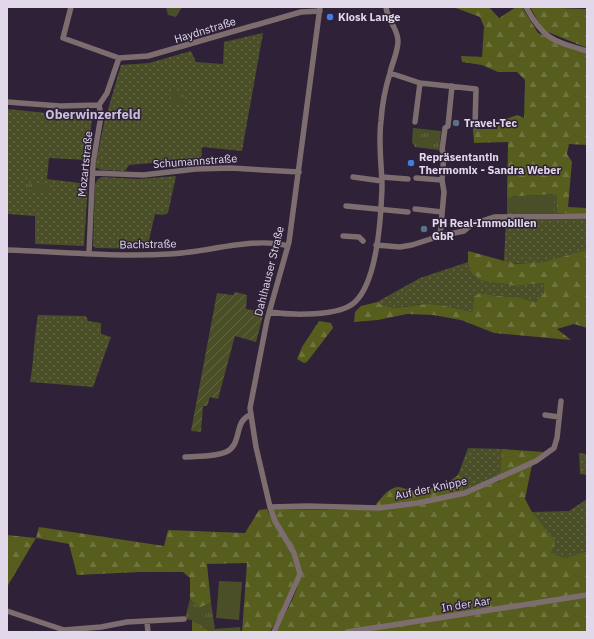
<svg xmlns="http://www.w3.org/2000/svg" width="594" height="639" font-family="'IBM Plex Sans',sans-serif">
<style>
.grass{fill:url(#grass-dots)}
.forest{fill:url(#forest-firs)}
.park{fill:url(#park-tufts)}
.garden{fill:url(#garden-furrows)}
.pitch{fill:#4a4f28}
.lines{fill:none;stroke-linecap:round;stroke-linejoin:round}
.street{stroke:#7d6d6e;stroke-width:5.5}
.shop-dot{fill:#3f7fe0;stroke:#2e2138;stroke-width:1.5}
.service-dot{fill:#5c6f8a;stroke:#2e2138;stroke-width:1.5}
.labels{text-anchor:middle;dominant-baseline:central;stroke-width:3;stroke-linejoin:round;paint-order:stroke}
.poi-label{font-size:11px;font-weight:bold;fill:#e1d9e9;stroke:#2e2138;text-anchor:start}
.street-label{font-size:11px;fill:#e1d9e9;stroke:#2e2138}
.quarter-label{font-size:13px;font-weight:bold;fill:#cebedd;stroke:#2e2138}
</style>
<defs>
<pattern id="grass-dots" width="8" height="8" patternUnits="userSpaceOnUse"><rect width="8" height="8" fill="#4a4f28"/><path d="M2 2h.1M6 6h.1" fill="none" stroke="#646847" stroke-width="1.8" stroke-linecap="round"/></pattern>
<pattern id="forest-firs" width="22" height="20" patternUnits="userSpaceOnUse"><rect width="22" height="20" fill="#565d1d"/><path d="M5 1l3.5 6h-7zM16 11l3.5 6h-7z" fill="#6e743e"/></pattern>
<pattern id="park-tufts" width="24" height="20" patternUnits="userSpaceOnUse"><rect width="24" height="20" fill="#4a4f28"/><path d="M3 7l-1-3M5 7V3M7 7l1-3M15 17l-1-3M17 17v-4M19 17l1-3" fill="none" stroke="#646847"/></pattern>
<pattern id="garden-furrows" width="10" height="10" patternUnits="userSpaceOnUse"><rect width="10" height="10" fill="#4a4f28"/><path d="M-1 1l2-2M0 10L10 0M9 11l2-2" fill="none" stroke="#646847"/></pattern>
</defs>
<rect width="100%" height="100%" fill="#2e2138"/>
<path class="grass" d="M263,33L242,151L202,147L201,164L174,161L129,165L125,171L101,170L95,167L104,123L121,65L149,63L191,51L196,62L223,64L224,42Z
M7,109L47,113L90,110L93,114L86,160L49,158L47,179L88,184L84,246L35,244V216L7,214Z
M176,176L168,213L163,215L155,214L147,249L96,248L93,246L95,184L98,179L102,177L139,179Z
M556,194L557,213L507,214V197Z
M506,218H587V250C561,260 532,267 504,262Z
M468,262L471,272L499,283L515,286L544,283V293L536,302L518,297L497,296L480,293L474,296L472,312C458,309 443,304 429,304C410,303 394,313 377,302L420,278Z
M38,315L86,316L88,321L101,323V334L111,337L93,387L30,382C34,360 34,337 38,315Z
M468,448L502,449L501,476L463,493L464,478L458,475Z
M579,453L587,454V475L580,474Z
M587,499V551L565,558L550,553L532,512L569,511Z"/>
<path class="forest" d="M453,7H489L499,18L516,7H522L538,33L587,53V145L569,144L567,154L572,162L568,207L587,208V214L557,213L556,194L507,197L508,142L474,143L473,129H497L500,121L517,115L524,118L525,80L517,72H498L482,65L462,62L461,56L482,57L484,27L480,17Z
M530,7L587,9V48L543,30Z
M587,250V328L574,324L557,329L571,340L494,333L461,320L433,315L407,314L378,320L354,322L355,312L361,306L377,302C394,313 410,304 429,304C442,304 458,309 472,312L474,296L480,293L497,296L518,297L536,302L544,293V283L515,286L481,280L471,272L468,262V251L516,264L544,262Z
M319,321L331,323L333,328L307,362L304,363L297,359L302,347Z
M502,449L544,452L533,460L525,499L532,512L555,541L551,553L565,558L587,551V632H277C289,600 311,581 293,547C286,533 277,523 273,509L372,510C377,503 386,490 394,488C400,485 405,490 412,490C428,491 446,486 458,475L464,478L463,493L500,481Z
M267,509C274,526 299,558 298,576C296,588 276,620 270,632H242L247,563L207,564L211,603L199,608L190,599V578L183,572H140L77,575L69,544L36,538L7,587V535L36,538L39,527L164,546L168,530L245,533L259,510Z
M192,620L211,632H192Z"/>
<path class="park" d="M166,7H182L176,17L168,15Z
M173,92L183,93V96H185L184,105L172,103Z
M413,128L441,131L439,150L415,147L412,142Z
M23,182L53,185L52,193L23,189Z
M190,599L199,608L211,603L215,629L240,627L241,632H211L192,620L185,619Z"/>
<path class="garden" d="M235,292L247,295L246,309L264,312L256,342L235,336L218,399L210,397L207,406H203L201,432L191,431L217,293L233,295Z"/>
<path class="pitch" d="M554,197V212L510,213L509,198Z
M219,581L242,582L239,620L216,618Z"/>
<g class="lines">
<path class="street" d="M71,7L63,38L119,58L148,56L301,12L320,11
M526,7C543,39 553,41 587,51
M390,73L420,83L476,89L475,126
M7,102L60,106L99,105
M415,122L420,83
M93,173L143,175L196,169L230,168L299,172
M353,177L382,181
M382,177L408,179
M416,178L442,180
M346,206L408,212
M415,209L442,212
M343,236L359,237L363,241
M440,236L444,192L442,180L444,154L442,150L445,128L448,126L452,86
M376,245L400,247L412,245L440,236L464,231L472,224L494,217L587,216
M7,250C61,252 116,257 169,254C205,253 254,236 288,246
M89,253L93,163L101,116L99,105L107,93L119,58
M269,312C291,315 339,317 355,302C377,281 381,217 382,188C382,166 378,144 381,121C382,105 385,89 390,73C392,63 398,52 398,41C398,29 387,19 386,7
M545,415L559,417
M185,457C198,456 215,457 226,452C243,444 233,422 250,415
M270,507L307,506L379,508L418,503L465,493L536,461L554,448L557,438L561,401
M7,611L64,630L101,627L127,622L184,619
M147,622L148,632
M274,632L300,574L294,553L275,521L270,507L256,447L250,408L267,320L289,242L320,7
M347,632L587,595"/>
</g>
<g class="shop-dot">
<circle cx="330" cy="17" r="4"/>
<circle cx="411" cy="163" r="4"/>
</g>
<g class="service-dot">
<circle cx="456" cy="123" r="4"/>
<circle cx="424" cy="229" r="4"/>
</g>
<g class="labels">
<g class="poi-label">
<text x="338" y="17">Kiosk Lange</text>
<text x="464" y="123">Travel-Tec</text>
<text x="419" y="157">Repräsentantin<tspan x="419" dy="13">Thermomix - Sandra Weber</tspan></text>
<text x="432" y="223">PH Real-Immobilien<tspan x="432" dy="13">GbR</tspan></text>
</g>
<g class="street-label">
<text transform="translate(205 30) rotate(-17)">Haydnstraße</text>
<text transform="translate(195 161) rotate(-4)">Schumannstraße</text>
<text transform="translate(85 164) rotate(-84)">Mozartstraße</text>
<text transform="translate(148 244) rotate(-1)">Bachstraße</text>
<text transform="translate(269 271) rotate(-76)">Dahlhauser Straße</text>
<text transform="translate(431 488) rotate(-12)">Auf der Knippe</text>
<text transform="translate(466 604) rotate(-9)">In der Aar</text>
</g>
<g class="quarter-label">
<text x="93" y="114">Oberwinzerfeld</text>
</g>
</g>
<rect width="594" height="639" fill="none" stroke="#e1d9e9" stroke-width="16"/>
</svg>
